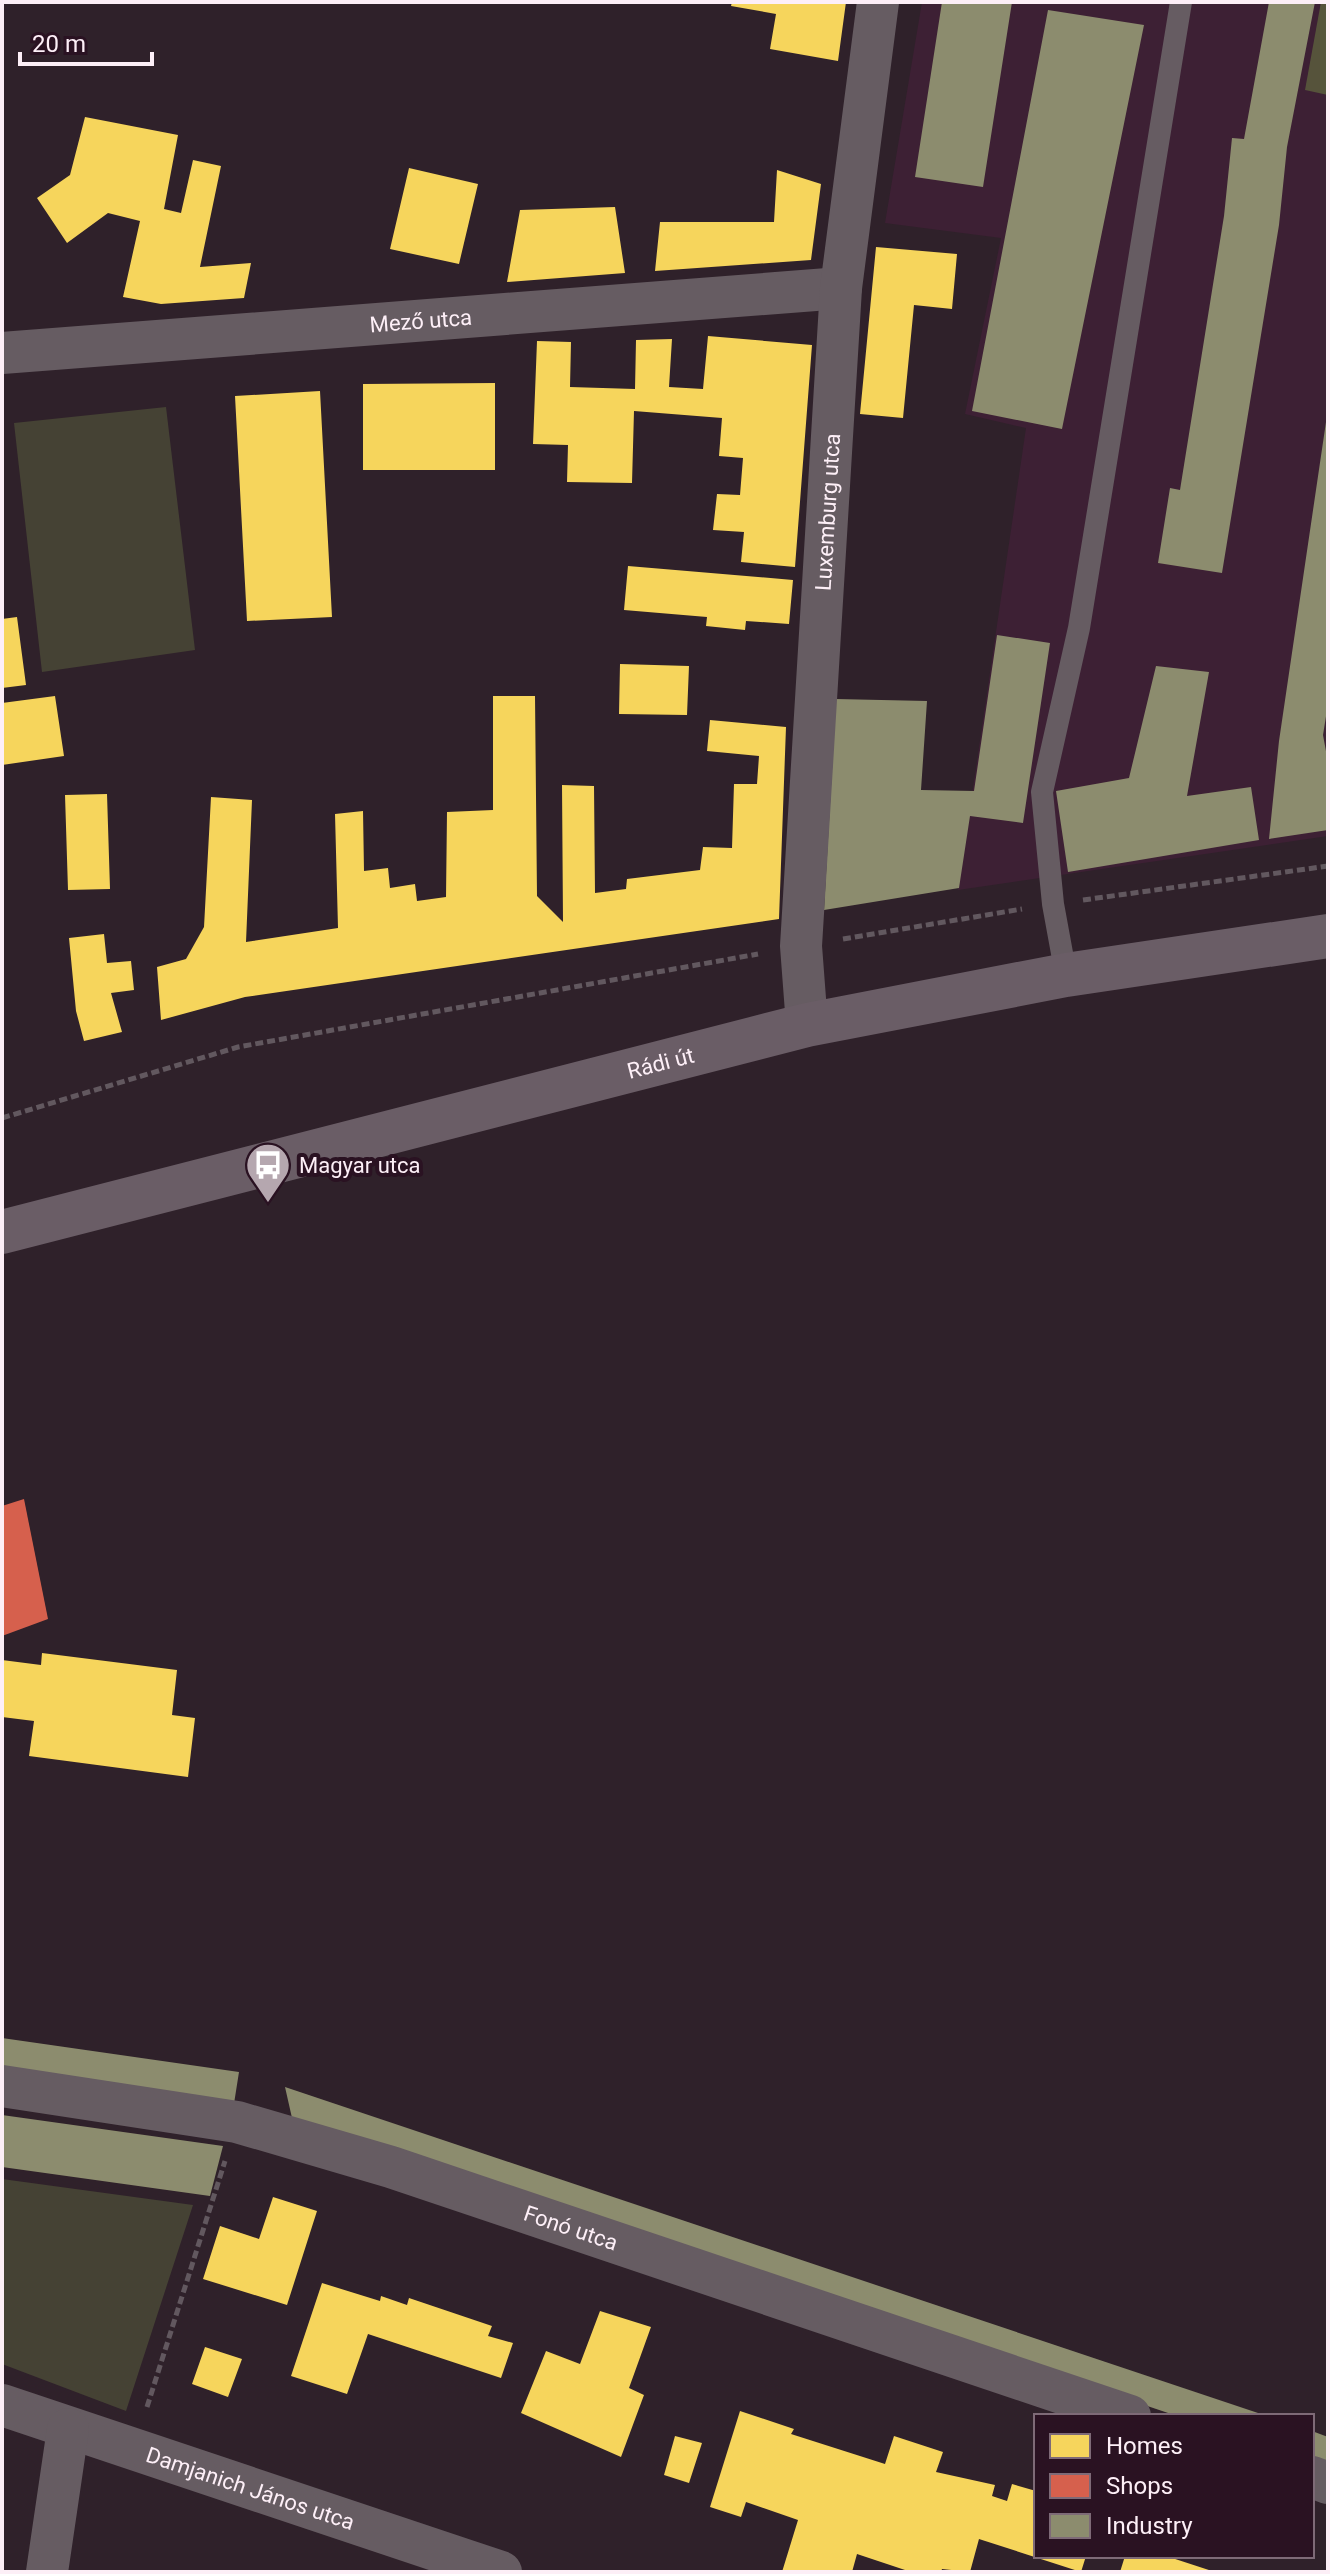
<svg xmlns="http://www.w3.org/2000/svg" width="1330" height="2574" font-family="Roboto,sans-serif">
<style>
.built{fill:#3d2034}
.green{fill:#454234}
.forest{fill:#56533b}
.homes{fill:#f6d55c}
.shops{fill:#d6604d}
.industry{fill:#8c8c6e}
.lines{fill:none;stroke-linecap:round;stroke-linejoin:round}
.path{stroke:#62585f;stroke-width:5;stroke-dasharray:8 4;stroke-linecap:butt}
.lane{stroke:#665c62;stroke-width:22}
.street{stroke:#665c62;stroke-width:42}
.secondary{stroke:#6a5d66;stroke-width:44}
.labels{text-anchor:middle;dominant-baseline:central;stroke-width:8;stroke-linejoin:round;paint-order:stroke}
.street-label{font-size:22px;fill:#fdeff7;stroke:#2a1222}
.poi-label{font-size:22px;fill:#fdeff7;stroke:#2a1222;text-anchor:start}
</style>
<rect width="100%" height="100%" fill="#2f212a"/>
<path class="built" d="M922,2H1328V836L958,890L1026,428L965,414L1001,238L885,223Z"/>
<path class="green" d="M166,407L195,650L42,672L14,423Z
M2,2179L193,2205L126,2411L2,2364Z"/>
<path class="forest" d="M1321,2H1328V95L1305,90Z"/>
<path class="homes" d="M732,2H846L838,61L770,49L776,14L731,6Z
M85,117L178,135L164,209L181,213L193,160L221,166L200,267L251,263L244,298L161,304L123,297L140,221L108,213L67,243L37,198L70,175Z
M409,168L478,184L459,264L390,249Z
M777,170L821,184L811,260L655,271L660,222H774Z
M615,207L625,273L507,282L520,210Z
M876,247L957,254L952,309L914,305L903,418L860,414Z
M708,336L812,345L795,567L741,562L744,532L713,530L717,494L740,495L743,458L719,456L722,418L634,411L632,483L567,482L568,445L533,444L537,341L571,342L570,387L635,389L636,340L672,339L669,387L703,389Z
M495,383V470H363V384Z
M320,391L332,617L247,621L235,396Z
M628,566L793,580L789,624L746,621L745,630L706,626L707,617L624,610Z
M17,617L26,685L2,688V619Z
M620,664L689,666L687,715L619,714Z
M55,696L64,756L2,765V703Z
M493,696H535L537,896L563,922L562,785L594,786L595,893L626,889L627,879L700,870L703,847L732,848L734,784H757L759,756L707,751L710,720L786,727L779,919L245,997L161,1020L157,967L186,959L204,927L211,797L252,800L246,942L338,928L335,814L363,811L364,871L388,868L390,888L415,884L417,901L446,897L447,812L493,810Z
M107,794L110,889L68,890L65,795Z
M104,934L107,963L131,961L134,990L111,993L122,1032L84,1041L76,1011L69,938Z
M42,1653L177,1670L172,1715L195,1718L188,1777L29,1756L34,1721L2,1717V1660L41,1665Z
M273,2197L317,2211L287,2305L203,2279L220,2226L259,2239Z
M322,2283L380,2301L381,2296L407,2305L409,2298L492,2326L488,2336L513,2343L501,2378L368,2334L347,2394L291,2376Z
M600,2311L651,2327L629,2388L644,2395L621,2457L521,2413L546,2351L580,2364Z
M205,2347L242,2359L228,2397L192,2384Z
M740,2411L794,2429L791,2434L885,2464L894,2436L943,2452L936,2472L995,2485L992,2496L1007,2501L1012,2484L1036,2491V2556H1086L1081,2572L979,2539L970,2572L942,2569L941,2572H911L857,2554L852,2572H782L798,2520L746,2502L741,2517L710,2507Z
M675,2436L702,2443L689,2483L664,2475Z
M1125,2556H1166L1215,2572H1120Z"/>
<path class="shops" d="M24,1499L48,1619L2,1636V1506Z"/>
<path class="industry" d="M942,2H1012L983,187L915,177Z
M1269,2H1315L1287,147L1279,225L1222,573L1158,563L1170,488L1180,490L1224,216L1232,138L1244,139Z
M1048,10L1144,25L1062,429L972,411Z
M1326,422L1328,704L1323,735L1328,762V830L1269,839L1279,741Z
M997,635L1050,643L1023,823L970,816L959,888L824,910L836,699L927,701L921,790L974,791Z
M1156,666L1209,672L1187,796L1251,787L1259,840L1068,872L1056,791L1129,778Z
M2,2038L239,2072L233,2110L2,2074Z
M285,2087L1264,2415V2416H1177L292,2118Z
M2,2115L223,2146L210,2196L2,2167Z
M1312,2431L1328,2437V2467L1312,2461Z"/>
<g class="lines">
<path class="path" d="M1083,900L1328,866
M843,939L1022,909
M2,1118L238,1047L758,954
M147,2407L225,2161"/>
<path class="lane" d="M1066,975L1053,904L1042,792L1079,628L1181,2"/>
<g class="street">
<path id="s1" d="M2,353L841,288"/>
<path id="s2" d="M807,1025L801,946L841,288L878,2"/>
<path id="s3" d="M2,2086L237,2122L391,2167L1130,2416"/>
<path id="s4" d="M2,2405L501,2572"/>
<path d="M1312,2477L1328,2483"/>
<path d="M47,2572L68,2429"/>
</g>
<path class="secondary" id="s5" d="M2,1232L807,1025L1066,975L1328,936"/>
</g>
<defs>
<g id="bus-pin" transform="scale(2.3)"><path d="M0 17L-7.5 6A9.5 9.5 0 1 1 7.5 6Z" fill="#b5a7af" stroke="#2a1222"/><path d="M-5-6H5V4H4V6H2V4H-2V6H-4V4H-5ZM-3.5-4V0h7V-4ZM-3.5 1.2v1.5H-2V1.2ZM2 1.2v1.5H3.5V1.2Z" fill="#fff"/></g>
</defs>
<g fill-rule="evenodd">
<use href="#bus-pin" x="268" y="1165"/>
</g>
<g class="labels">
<g class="street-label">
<text stroke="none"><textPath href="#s1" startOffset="420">Mező utca</textPath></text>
<text stroke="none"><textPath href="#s2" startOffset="514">Luxemburg utca</textPath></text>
<text stroke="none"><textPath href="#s5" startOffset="680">Rádi út</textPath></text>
<text stroke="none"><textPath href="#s3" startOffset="588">Fonó utca</textPath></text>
<text stroke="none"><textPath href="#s4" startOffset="262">Damjanich János utca</textPath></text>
</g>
<g class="poi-label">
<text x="299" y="1165">Magyar utca</text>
</g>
</g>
<rect width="1330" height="2574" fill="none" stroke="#fdeff7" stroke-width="8"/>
<rect x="1034" y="2414" width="280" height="144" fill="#2a1222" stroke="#7e6a77" stroke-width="2"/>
<rect x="1050" y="2434" width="40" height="24" fill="#f6d55c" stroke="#7e6a77" stroke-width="2"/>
<text x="1106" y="2454" font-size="24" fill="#fdeff7">Homes</text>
<rect x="1050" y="2474" width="40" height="24" fill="#d6604d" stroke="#7e6a77" stroke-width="2"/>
<text x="1106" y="2494" font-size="24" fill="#fdeff7">Shops</text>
<rect x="1050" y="2514" width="40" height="24" fill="#8c8c6e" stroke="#7e6a77" stroke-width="2"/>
<text x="1106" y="2534" font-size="24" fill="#fdeff7">Industry</text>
<path d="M20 52v12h132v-12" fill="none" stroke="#fdeff7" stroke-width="4"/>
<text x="32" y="52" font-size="24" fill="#fdeff7" stroke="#2a1222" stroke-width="6" paint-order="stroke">20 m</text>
</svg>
